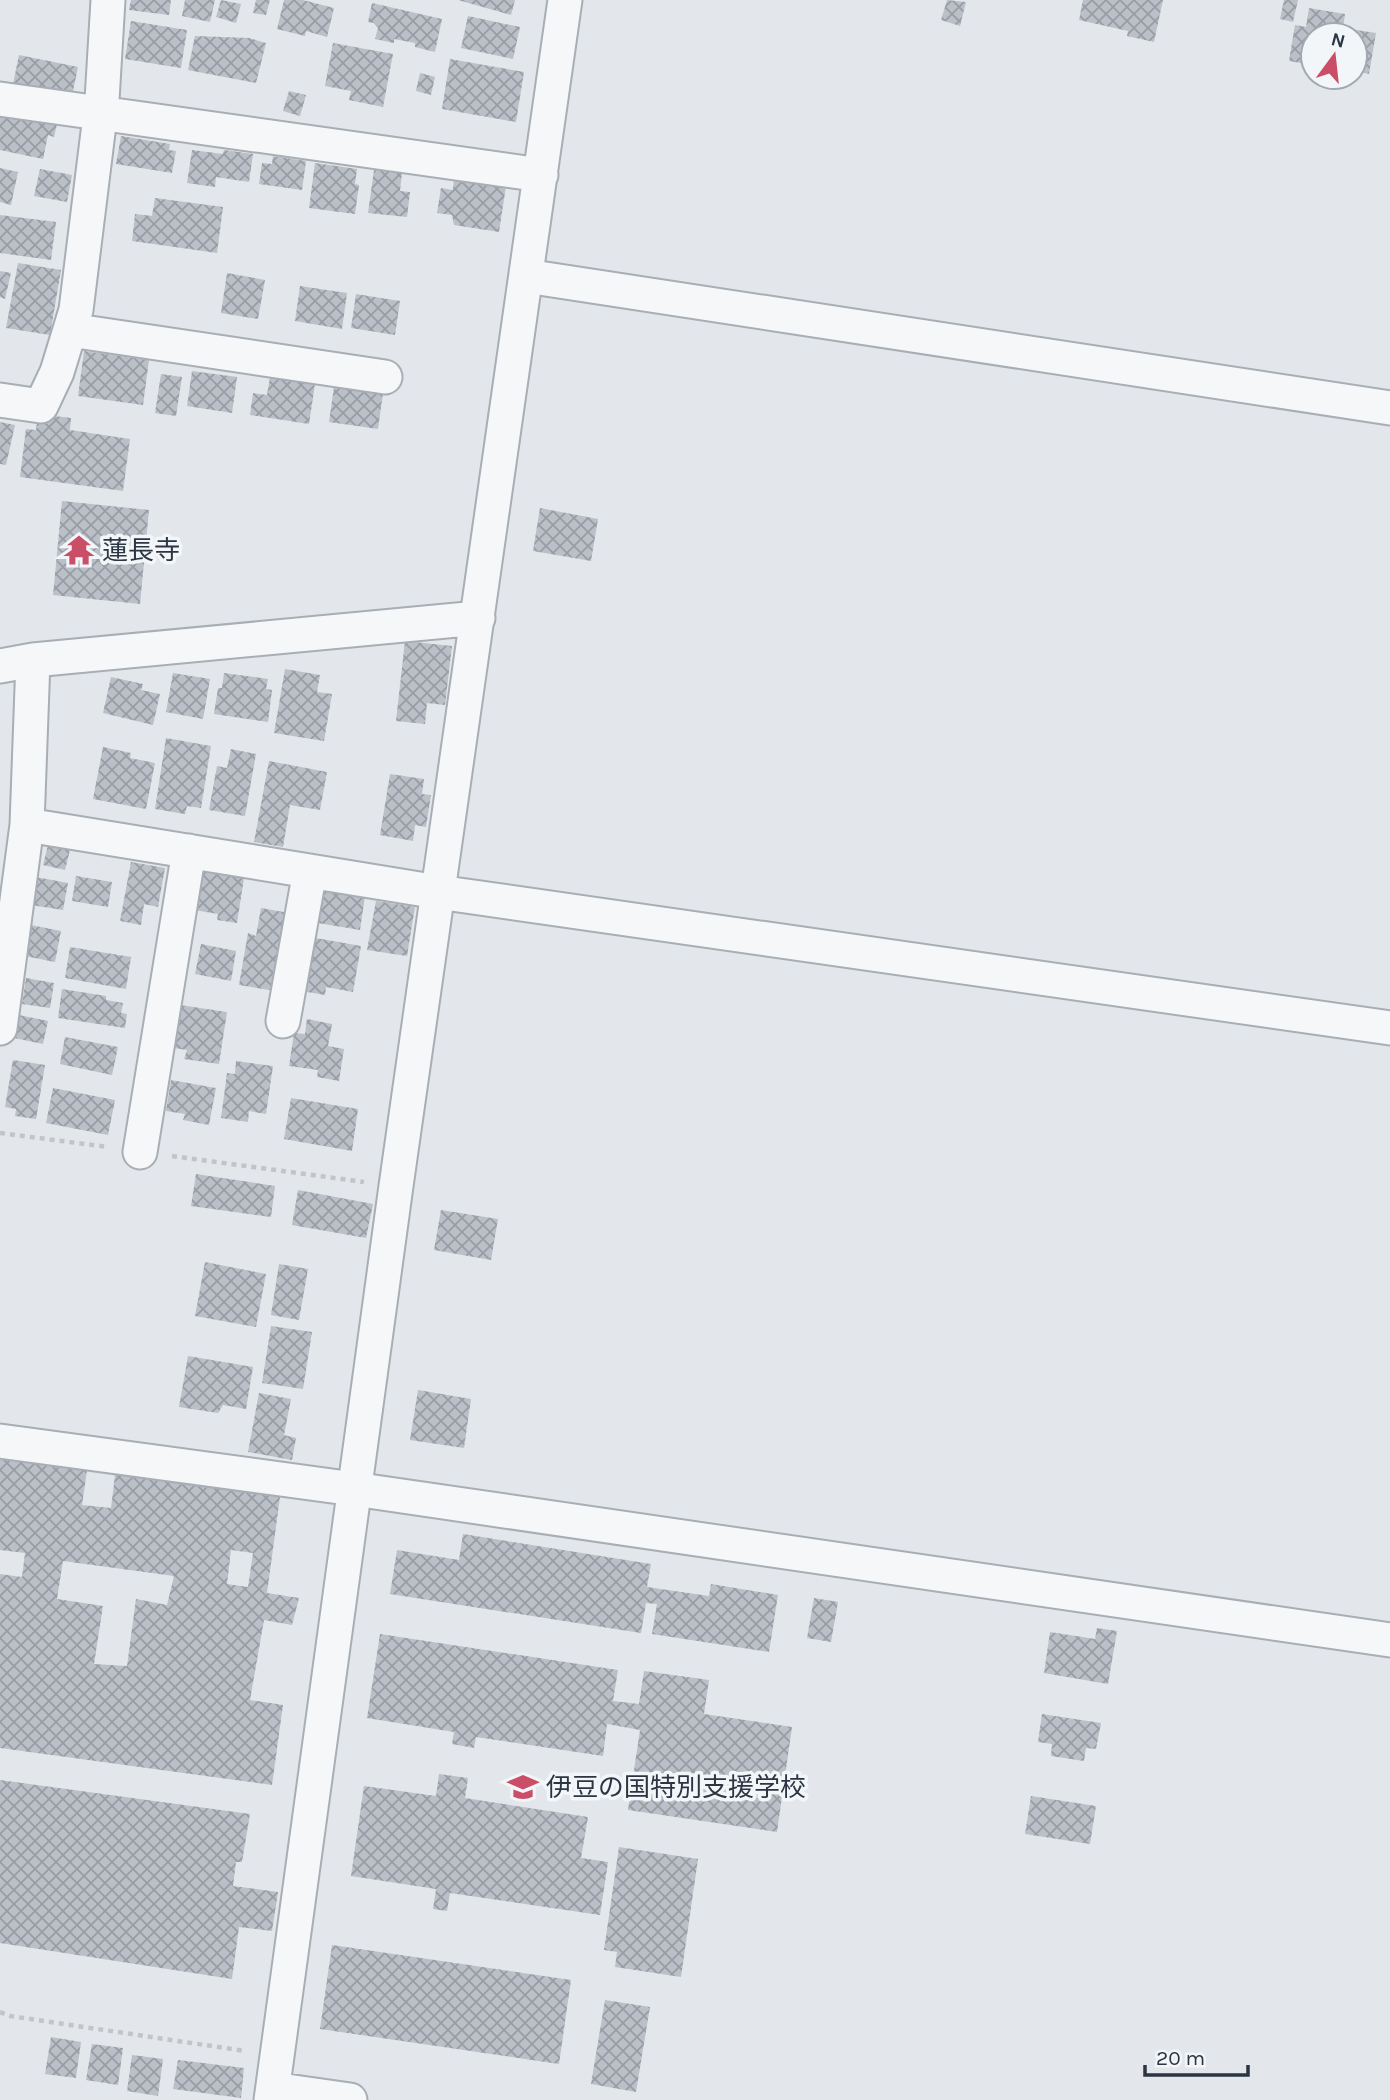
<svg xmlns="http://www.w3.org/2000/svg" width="1390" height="2100" font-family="Karla,'Noto Sans JP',sans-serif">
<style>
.building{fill:url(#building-cross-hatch);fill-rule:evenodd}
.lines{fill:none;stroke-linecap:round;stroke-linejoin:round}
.minor-casing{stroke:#a8aeb5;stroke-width:37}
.path{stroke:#c1c5ca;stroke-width:4.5;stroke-dasharray:5 5;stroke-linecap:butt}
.minor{stroke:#f6f7f9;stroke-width:33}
.labels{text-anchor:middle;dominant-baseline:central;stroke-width:7;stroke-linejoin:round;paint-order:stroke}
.poi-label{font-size:26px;fill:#2b3543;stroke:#f3f6f8;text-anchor:start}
</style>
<defs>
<pattern id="building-cross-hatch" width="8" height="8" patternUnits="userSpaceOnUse" patternTransform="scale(1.75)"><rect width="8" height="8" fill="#bbc0c8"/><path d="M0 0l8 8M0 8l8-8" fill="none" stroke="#989da4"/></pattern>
</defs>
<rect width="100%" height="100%" fill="#e3e7eb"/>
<path class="building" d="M131,0H171L169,15L129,10Z
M185,0H215L210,22L182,16Z
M221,0L241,4L236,23L216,17Z
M256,0H270L266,15L253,13Z
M284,0H303L334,8L327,37L306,31L305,36L277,29Z
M458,0H515L511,15Z
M947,0L966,2L960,26L941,20Z
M1083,0H1163L1154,42L1127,36L1128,31L1079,20Z
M1284,0H1298L1293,22L1280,19Z
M372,3L442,19L435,52L415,47V43L394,39V43L375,39L378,28L374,23L368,22Z
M1309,8L1345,14L1343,28L1376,33L1369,74L1355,71V35H1313V65L1289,61L1295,25L1306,27Z
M468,16L520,27L513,59L461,48Z
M131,21L187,30L181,68L125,59Z
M195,36L249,38L266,43L256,83L188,70Z
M333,43L393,54L383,107L349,100L351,91L325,86Z
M19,55L78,67L72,96L13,84Z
M450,59L524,72L516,122L442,109Z
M420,73L435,77L431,95L416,91Z
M289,91L306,95L300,116L283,111Z
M0,113L57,124L54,137L48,135L43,159L0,150Z
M121,136L170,144L169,150L176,151L172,173L116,164Z
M192,150L223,154L224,150L253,154L249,182L216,177L215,187L187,183Z
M273,156L306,161L302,190L259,184L262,163L272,164Z
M315,163L357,169L355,184L359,185L355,214L309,208Z
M0,168L18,172L11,205L0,202Z
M40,169L72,175L67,202L34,196Z
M374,170L402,173L400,191L410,192L407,217L368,213Z
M454,178L506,186L499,232L454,225L452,215L437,213L441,188L453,190Z
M155,198L223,207L217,253L132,241L135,214L152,216Z
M0,215L56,222L51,260L0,253Z
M18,263L61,270L50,335L6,328Z
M0,271L11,273L5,299L0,297Z
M227,273L265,280L258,319L221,313Z
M300,286L347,293L342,329L295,321Z
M356,294L400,301L395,335L351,328Z
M84,351L149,360L143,405L78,396Z
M192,371L237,377L232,413L187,406Z
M161,374L182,377L176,416L155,413Z
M270,377L315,384L309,424L250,415L253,393L267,395Z
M334,387L383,393L378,429L329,422Z
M38,414L71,418L70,430L130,439L123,491L20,477L26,429L36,430Z
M0,422L15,425L6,465L0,464Z
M62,501L149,510L140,604L53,595Z
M540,508L598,519L591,561L533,551Z
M405,641L452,646L445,705L427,703L425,724L396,721Z
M285,669L320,675L317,692L332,694L324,741L274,733Z
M173,673L210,679L203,719L166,712Z
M224,673L268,679L266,689L272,690L268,722L214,714L218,688H222Z
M111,677L143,684L141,690L160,694L153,725L103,713Z
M166,738L211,746L201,808L187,806L185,814L155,809Z
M103,747L131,753L130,758L155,763L146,809L93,799Z
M231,749L256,754L245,816L209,810L217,766L227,768Z
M269,761L327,772L320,810L290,805L283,847L254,842Z
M390,774L424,779L422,794L431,795L426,827L415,825L413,841L380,835Z
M48,845L70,850L65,870L43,865Z
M131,862L165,868L158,907L144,904L141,925L120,921Z
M201,871L244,878L237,923L217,920L218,914L194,910Z
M76,876L112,882L108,907L72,901Z
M36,877L68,883L63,910L31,905Z
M318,888L365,896L360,930L312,922Z
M376,901L415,907L407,956L367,950Z
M261,908L289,913L275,991L239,985L248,933L256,936Z
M31,925L61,931L55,962L25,956Z
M310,937L361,946L353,992L326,987L325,995L301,991Z
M201,944L236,951L231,981L195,974Z
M70,947L131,957L126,989L65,978Z
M26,978L54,983L50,1008L22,1004Z
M62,989L106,996V1000L123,1003L121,1013L127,1014L125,1028L58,1018Z
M180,1005L227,1012L219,1064L184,1059L187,1050L174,1048Z
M19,1015L48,1021L43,1044L14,1038Z
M307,1019L332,1024L328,1046L344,1049L339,1081L317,1077L318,1070L289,1066L294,1033L305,1034Z
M65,1037L118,1047L112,1075L60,1064Z
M13,1060L45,1065L36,1119L15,1116L16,1109L5,1107Z
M236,1061L273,1066L266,1114L249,1111L248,1122L221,1118L227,1073L235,1074Z
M171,1080L216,1088L209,1125L183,1120L185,1114L166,1111Z
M53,1088L115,1100L108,1135L46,1123Z
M291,1098L358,1109L352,1151L284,1139Z
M196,1174L275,1186L271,1217L191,1206Z
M298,1190L373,1204L366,1238L292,1225Z
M441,1210L498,1219L491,1260L434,1250Z
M205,1262L266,1274L256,1327L195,1316Z
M279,1264L308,1269L299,1320L271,1315Z
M271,1326L312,1332L303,1389L262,1383Z
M188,1356L253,1367L246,1409L223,1405L218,1413L179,1407Z
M418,1390L471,1399L464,1448L410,1440Z
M259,1393L291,1399L284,1435L296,1438L292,1460L248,1452Z
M0,1458L87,1470L82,1505L111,1508L115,1475L280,1497L267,1593L299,1598L292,1625L264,1620L250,1700L283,1705L272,1785L0,1748V1574L22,1577L25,1553L0,1550ZM231,1550L253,1553L248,1587L227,1584ZM63,1561L174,1576L167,1605L136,1599L127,1666L94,1664L103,1606L57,1599Z
M463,1534L651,1564L647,1587L709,1596L711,1584L778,1595L769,1652L652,1634L657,1604L646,1603L641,1633L390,1594L397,1550L459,1560Z
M814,1598L838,1602L831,1642L807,1638Z
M1097,1628L1117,1631L1108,1684L1044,1673L1050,1632L1095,1639Z
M380,1634L618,1670L613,1701L639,1704L644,1671L709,1680L704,1714L792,1727L777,1832L628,1810L640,1730L607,1724L603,1756L476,1737L474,1748L452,1744L454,1732L367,1718Z
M1042,1714L1101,1723L1096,1749L1086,1748L1084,1761L1051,1756L1052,1744L1038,1742Z
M439,1774L468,1778L465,1798L588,1817L581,1858L608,1862L600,1915L450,1893L447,1911L433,1909L436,1889L351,1876L364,1786L436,1796Z
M0,1780L250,1814L242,1862H236L233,1886L278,1892L272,1931L239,1927L232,1979L0,1943Z
M1031,1796L1096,1806L1090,1844L1025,1834Z
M619,1847L698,1859L681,1977L615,1967L617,1952L604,1950Z
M332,1945L571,1980L559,2064L320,2029Z
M605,2000L650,2007L636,2092L591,2084Z
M51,2037L81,2042L76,2078L45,2074Z
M92,2044L123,2048L118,2085L86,2080Z
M132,2055L163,2059L158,2096L127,2091Z
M178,2060L244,2068L241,2098L173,2089Z"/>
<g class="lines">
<g class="minor-casing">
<path id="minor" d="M0,99L541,175
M526,276L1390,408
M70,330L385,377
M0,400L41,406L57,372L76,310L102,100L108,0
M33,660L27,825L438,892L1390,1028
M0,666L33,660L478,618
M283,1021L310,871
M0,1028L27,825
M140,1152L189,851
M0,1441L354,1489L1390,1640
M273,2089L350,2100
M271,2100L396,1186L565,0"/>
</g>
<path class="path" d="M0,1133L108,1147
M172,1156L364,1182
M0,2012L10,2016L245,2051"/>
<use href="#minor" class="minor"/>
</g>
<defs>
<g id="temple-bare" transform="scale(2.415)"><path d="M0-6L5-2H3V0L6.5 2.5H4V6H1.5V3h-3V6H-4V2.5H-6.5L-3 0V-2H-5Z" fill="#cb4e68" stroke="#f3f6f8" stroke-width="2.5" paint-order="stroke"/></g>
<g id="school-bare" transform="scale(2.415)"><path d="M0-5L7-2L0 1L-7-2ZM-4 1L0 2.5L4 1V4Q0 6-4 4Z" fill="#cb4e68" stroke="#f3f6f8" stroke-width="2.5" paint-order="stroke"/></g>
</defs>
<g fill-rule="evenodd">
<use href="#temple-bare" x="79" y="550"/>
<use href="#school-bare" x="523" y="1787"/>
</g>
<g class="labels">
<g class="poi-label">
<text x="102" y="550">蓮長寺</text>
<text x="546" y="1787">伊豆の国特別支援学校</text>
</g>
</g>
<g transform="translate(1334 56) rotate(15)"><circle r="33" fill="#f3f6f8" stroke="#a3a9b0" stroke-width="2"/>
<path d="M0-5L12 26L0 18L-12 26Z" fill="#cb4e68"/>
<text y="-10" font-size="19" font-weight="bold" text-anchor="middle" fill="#2b3543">N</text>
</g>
<path d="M1145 2065v10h103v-10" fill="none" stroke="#2b3543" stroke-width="3.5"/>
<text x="1156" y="2065" font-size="21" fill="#2b3543" stroke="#f3f6f8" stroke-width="5" paint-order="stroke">20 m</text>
</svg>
